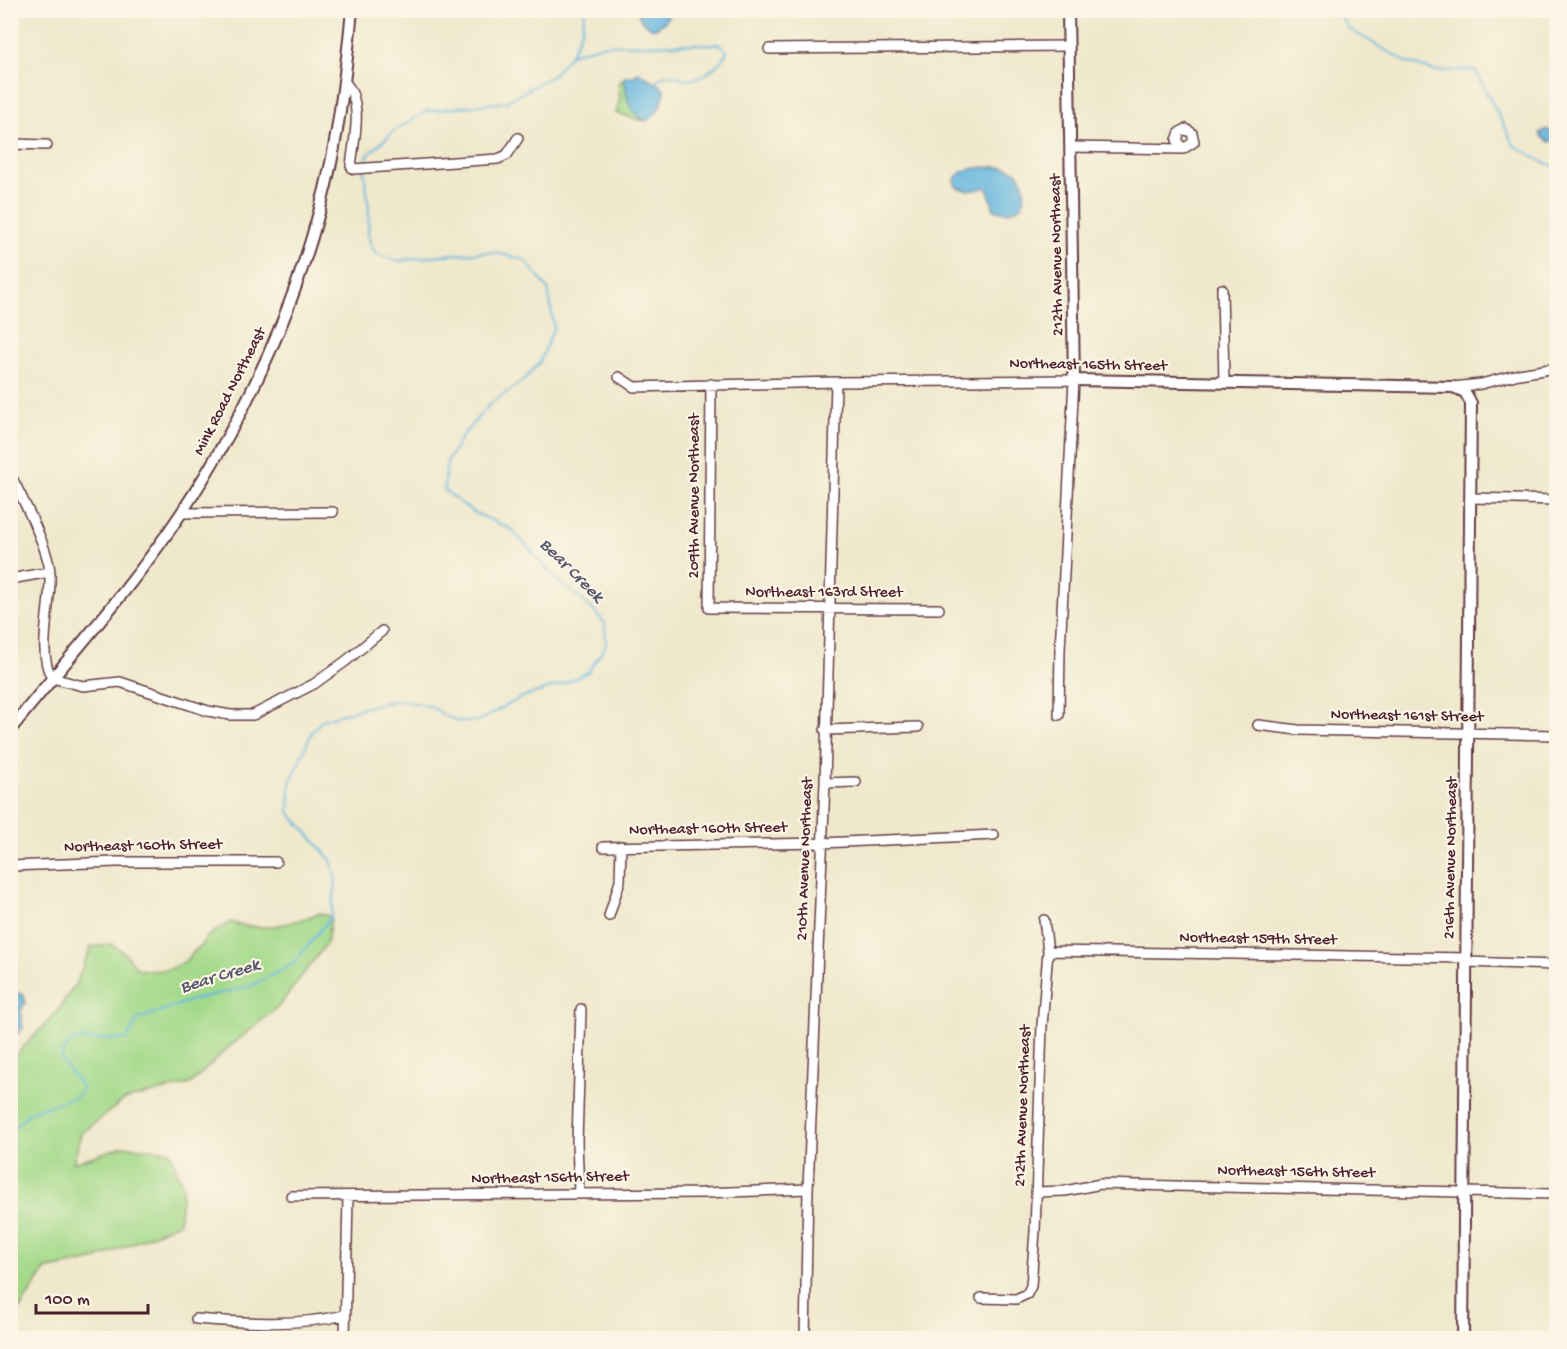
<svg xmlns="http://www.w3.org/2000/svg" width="1567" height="1349" font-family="'Gochi Hand',sans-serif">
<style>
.green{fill:#a3d989;stroke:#767c5a;stroke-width:1.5}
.water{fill:#62b5de;stroke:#566a84;stroke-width:1.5}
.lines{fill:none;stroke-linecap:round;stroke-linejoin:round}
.stream{stroke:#62b5de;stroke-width:2}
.minor-casing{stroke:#633d43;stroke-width:12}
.tertiary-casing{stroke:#633d43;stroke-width:14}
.minor{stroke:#fff;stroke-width:9}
.tertiary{stroke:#fff;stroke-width:10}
.labels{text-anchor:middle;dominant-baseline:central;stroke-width:4.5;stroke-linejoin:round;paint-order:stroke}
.street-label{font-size:16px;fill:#4a1f2b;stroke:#fcf5e5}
.water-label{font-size:18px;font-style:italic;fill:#52546a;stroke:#fcf5e5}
</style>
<rect width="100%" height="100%" fill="#fcf5e5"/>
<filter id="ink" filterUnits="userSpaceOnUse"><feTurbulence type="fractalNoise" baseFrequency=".0167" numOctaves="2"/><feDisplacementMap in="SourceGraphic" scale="12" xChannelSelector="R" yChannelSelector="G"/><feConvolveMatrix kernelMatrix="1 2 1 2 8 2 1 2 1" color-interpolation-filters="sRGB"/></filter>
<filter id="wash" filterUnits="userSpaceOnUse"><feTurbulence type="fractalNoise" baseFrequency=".008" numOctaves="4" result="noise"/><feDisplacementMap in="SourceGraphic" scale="24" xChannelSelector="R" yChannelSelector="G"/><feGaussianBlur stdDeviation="1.35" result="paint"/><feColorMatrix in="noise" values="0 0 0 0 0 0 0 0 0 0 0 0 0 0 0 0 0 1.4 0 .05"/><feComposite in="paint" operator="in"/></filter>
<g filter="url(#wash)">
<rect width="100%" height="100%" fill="#efe8cc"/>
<path class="green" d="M622,80L626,86C626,102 631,109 643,121L616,113L620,99L618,84Z
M320,913L331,917L327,943L279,1006L227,1049L190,1084L124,1100L81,1134L73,1163L123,1146L170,1151L183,1188L179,1223L97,1259L45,1270L11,1323V1060L57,1012L77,981L91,947L111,944L124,952L138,969C158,971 168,973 185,961C193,955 191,951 203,945L205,938L230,922C262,933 290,924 320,913Z"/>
<path class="water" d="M638,11V10L670,11C667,21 662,26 652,29L640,19Z
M638,72L661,86L665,91C663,103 657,115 646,121C632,115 626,101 626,86L622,80L626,76H635Z
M1547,129L1551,132H1556V138L1549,142L1542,137L1540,133Z
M991,167C998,167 1005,166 1011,169C1026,174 1027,196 1021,207L1008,212L994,210L988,189L984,187C975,192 967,191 957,187L954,182C958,167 979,168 991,167Z
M15,992L24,995L25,1003L21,1010L23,1028L11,1040V995Z"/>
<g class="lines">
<path class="stream" d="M1336,10L1349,29L1406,62L1434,71L1475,70L1514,145L1543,162L1556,167
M571,54L603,45L719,44L724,47L727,52C721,63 706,77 692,79C677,81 671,67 655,82
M365,164L368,155L394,131L427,111L506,102L553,75L571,54L582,29L585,10
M10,1132L30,1112L78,1096L82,1087L62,1061V1053L74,1040L127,1039L138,1019L192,1000L251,986L293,964L331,917L336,882L331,860L289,812L290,783L312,732L322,720L366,707L398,700L430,706L447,717L461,722L478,721L522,697L561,685L588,672L606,645L605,623L585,602L559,582L511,529L473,512L444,490L447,462L462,436L490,404L523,381L540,362L554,327L548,289L525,260L492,252L443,255L396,261L375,253L368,237L369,209L364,170
M10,1160L12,1165L10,1186"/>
</g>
</g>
<g filter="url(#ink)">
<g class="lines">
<g class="minor-casing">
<path id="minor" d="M769,49L1069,46
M345,82C364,103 354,139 351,166L353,169L498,159L507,155L518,138
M1071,147L1183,149L1194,142L1192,133L1186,129L1180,132L1177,140L1183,149
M10,162L12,144L47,145
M1222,289L1224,383
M619,377L634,387L836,382L1074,380L1060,650L1059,715
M711,384L709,608L939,609
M1453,387L1481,384L1519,374L1556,368
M10,474C22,498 49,549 50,573C52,603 36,653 52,678L83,686L120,682L208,711L230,715H253L314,684L346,661L382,631
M1471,498L1556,500
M181,513L333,512
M10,579L50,572
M1258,725L1298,730L1556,735
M825,730L918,727
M825,783L856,782
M603,847L822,843L994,835
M10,866L117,862H276
M609,916L620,881L621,846
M1048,951L1467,958
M1466,962L1556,965
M1036,1192L1065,1191L1101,1184L1174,1186L1556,1194
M579,1193L577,1142L581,1009
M291,1196L703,1193L808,1189
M981,1298L1016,1299L1027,1294L1031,1286L1035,1231L1042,1026L1048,951L1044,920
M196,1319C244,1323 299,1326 345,1315
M345,1338L348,1197
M805,1338L808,1189L825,783L836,382"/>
</g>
<g class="tertiary-casing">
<path id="tertiary" d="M1068,10L1074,380L1453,387L1465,392L1471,403L1463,1338
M10,730C68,658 131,589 182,512C252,406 304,289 331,163C341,113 347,62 352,10"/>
</g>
<use href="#minor" class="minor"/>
<use href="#tertiary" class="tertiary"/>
</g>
</g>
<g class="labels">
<g class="street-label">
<text transform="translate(1058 255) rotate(-91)">212th Avenue Northeast</text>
<text transform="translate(1088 366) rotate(1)">Northeast 165th Street</text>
<text transform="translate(231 392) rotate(-63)">Mink Road Northeast</text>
<text transform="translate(695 496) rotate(-90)">209th Avenue Northeast</text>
<text x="824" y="593">Northeast 163rd Street</text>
<text transform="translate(1407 717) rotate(1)">Northeast 161st Street</text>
<text transform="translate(708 830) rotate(-1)">Northeast 160th Street</text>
<text transform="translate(143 847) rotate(-1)">Northeast 160th Street</text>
<text transform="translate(1452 858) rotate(-89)">216th Avenue Northeast</text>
<text transform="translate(806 859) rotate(-88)">210th Avenue Northeast</text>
<text transform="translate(1258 940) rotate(1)">Northeast 159th Street</text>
<text transform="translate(1024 1106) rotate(-88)">212th Avenue Northeast</text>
<text transform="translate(1296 1173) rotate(1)">Northeast 156th Street</text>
<text transform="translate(550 1179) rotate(-1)">Northeast 156th Street</text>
</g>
<g class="water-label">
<text transform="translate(571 571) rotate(45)">Bear Creek</text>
<text transform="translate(220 977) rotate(-17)">Bear Creek</text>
</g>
</g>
<rect width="1567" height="1349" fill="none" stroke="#fcf5e5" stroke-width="36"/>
<path d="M36 1304v9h112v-9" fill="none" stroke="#4a1f2b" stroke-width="3"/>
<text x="45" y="1304" font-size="18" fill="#4a1f2b" stroke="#fcf5e5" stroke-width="4.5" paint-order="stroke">100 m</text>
</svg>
